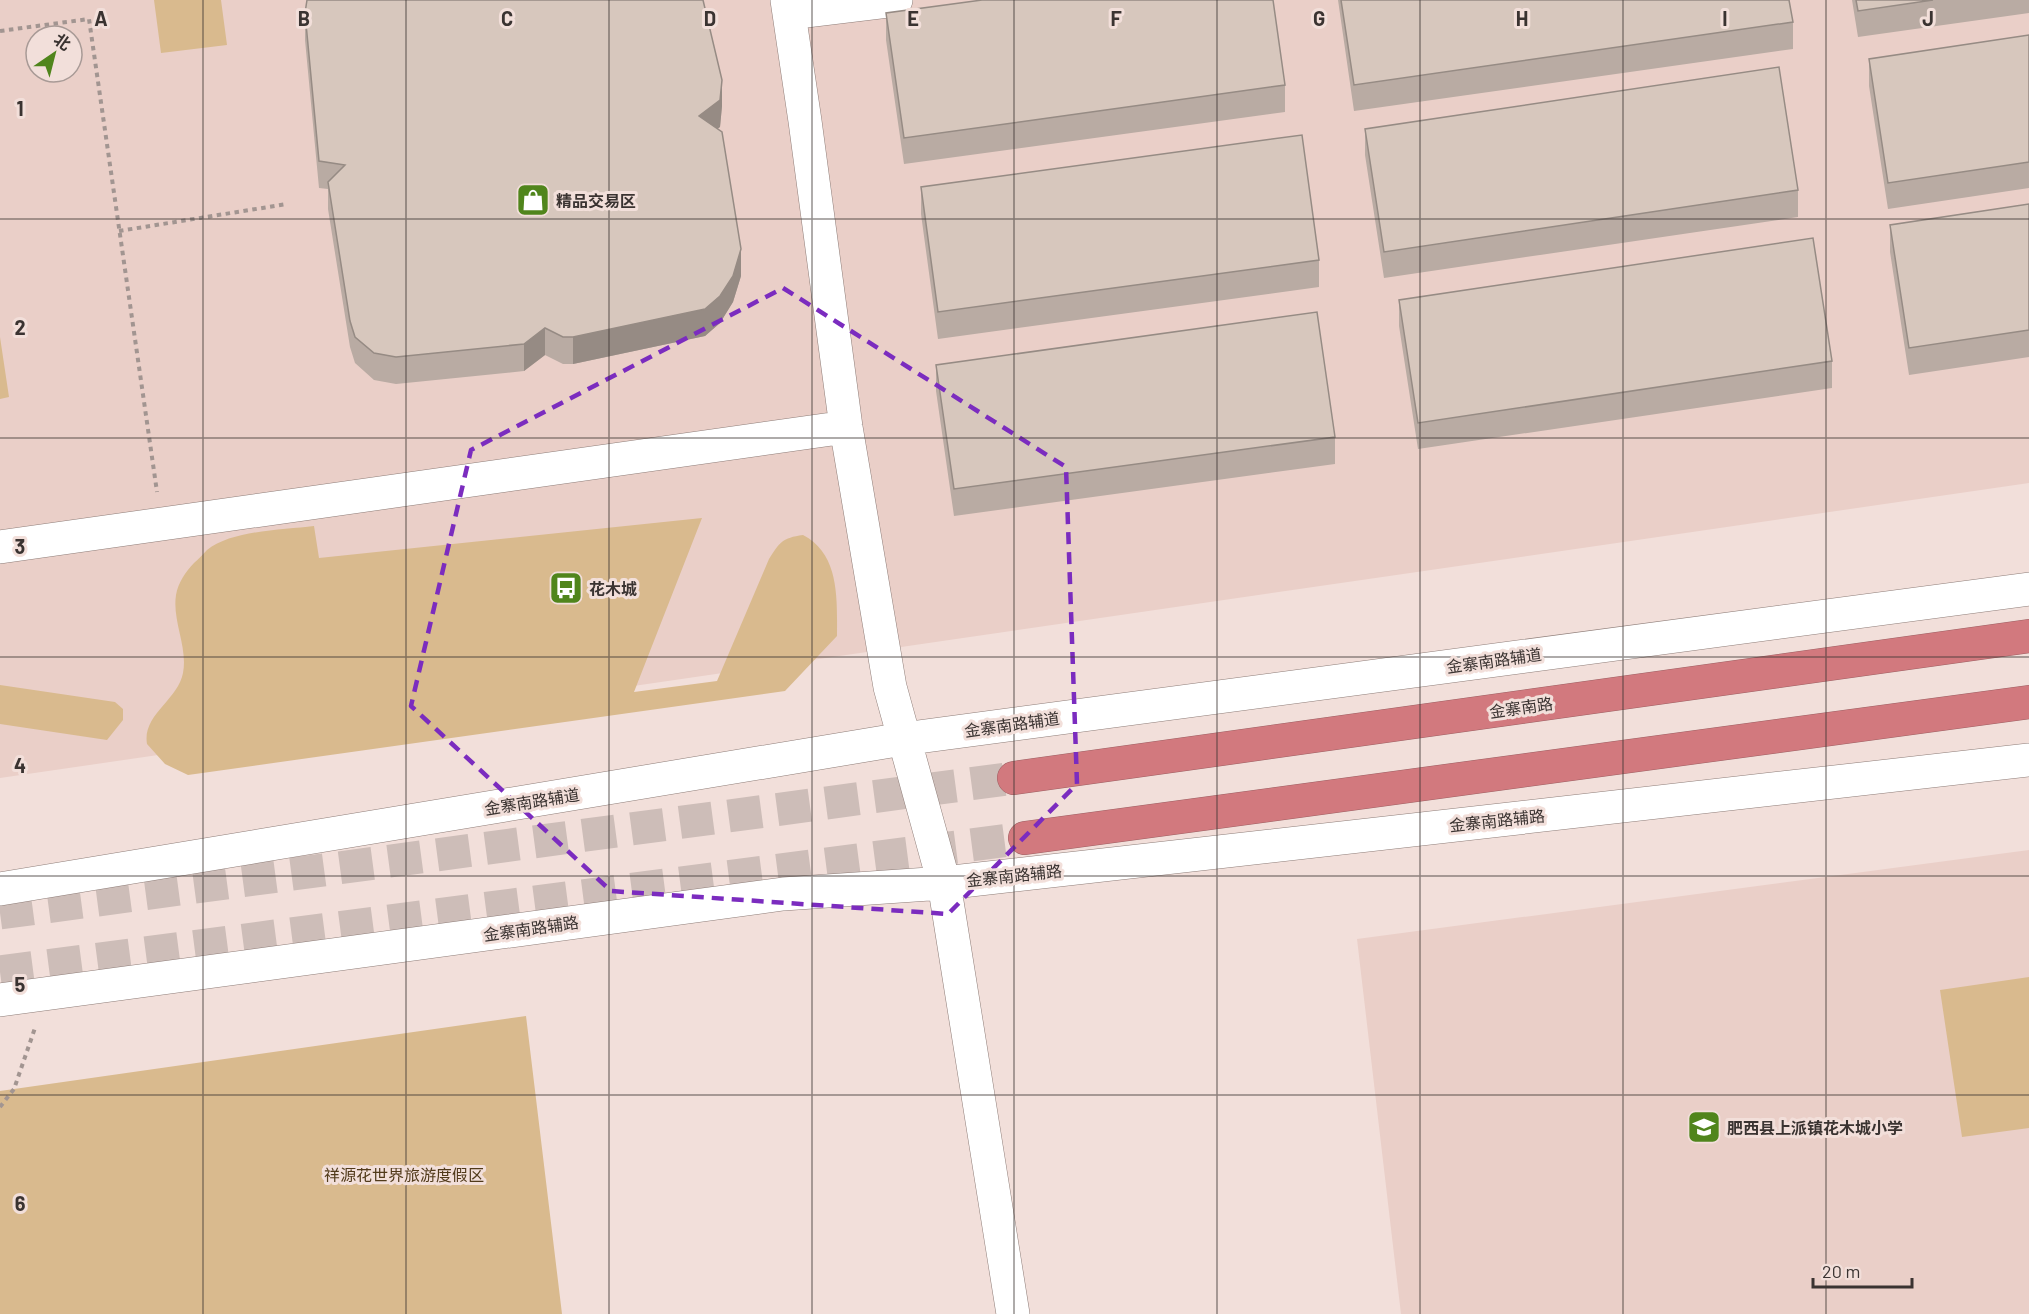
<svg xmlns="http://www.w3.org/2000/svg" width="2029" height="1314" font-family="Barlow,'Noto Sans SC',sans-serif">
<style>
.built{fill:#eacfc8;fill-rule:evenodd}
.grass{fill:#d9ba8e}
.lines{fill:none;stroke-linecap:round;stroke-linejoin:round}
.highway-tunnel{stroke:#cdbdb8;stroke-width:33;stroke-dasharray:33 16;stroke-linecap:butt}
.minor-casing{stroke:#8e7d78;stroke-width:34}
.highway-casing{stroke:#9d6063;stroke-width:34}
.path{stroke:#a29591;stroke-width:4;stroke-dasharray:4.5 4.5;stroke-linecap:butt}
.minor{stroke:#fff;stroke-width:33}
.highway{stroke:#d2797e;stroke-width:33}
.wall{fill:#b9aba3}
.shaded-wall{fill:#968b84}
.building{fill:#d7c7bd;stroke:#968b84;stroke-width:1.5}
.marked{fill:none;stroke:#7b2cbf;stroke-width:4.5;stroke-dasharray:12 8;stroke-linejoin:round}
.grid{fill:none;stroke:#3a3331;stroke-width:1.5;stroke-opacity:0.55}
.labels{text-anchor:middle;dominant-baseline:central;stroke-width:6;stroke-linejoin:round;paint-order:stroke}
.poi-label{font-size:16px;font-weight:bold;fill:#3a3331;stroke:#f2dfda;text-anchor:start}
.street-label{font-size:16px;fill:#3a3331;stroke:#f2dfda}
.park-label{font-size:16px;fill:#513a1a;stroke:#f2dfda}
.grid-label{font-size:20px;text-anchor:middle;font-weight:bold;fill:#3a3331;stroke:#f2dfda;stroke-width:6;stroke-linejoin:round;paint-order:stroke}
</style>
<rect width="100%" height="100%" fill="#f2dfda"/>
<path class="built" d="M0,0H2029V483L0,778ZM36,36H72V72H36Z
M2029,850V1314H1401L1357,939Z"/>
<path class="grass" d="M154,0H221L227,45L161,53Z
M0,337L9,397L0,399Z
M702,518L634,692L717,681L769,559C780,542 782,538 803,535C840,554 837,600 837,636L785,691L188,775L165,764L147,744C142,715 178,700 183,673C188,647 172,621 176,595C178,583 186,571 194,563C199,559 203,554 207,550C232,530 283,530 314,526L319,558Z
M0,685L115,702L123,709V720L107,740L0,724Z
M2029,977V1128L1962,1137L1940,990Z
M526,1016L562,1314H0V1091Z"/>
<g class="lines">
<path class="highway-tunnel" d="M0,913L1014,778
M0,972L1025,838"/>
<g class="minor-casing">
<path id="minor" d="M787,0L805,121L846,427L890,687L944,883L1013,1314
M789,13L896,0
M0,547L846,427
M0,889L903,739L2029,589
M0,1000L783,894L944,883L2029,760"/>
</g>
<g class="highway-casing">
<path id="highway" d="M1014,778L2029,636
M1025,838L2029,702"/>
</g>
<path class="path" d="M0,31L89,19L157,492
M119,231L287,204
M0,1107L14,1089L35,1028"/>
<use href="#minor" class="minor"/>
<use href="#highway" class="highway"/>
</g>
<path class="wall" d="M1338,0H1789L1793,22V49L1354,111Z
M1852,0H2029V13L1858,37Z
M305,13L722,106L720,127L717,129L741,276L733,302L720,323L705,336L573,364H563L545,355L524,371L396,384L374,380L355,363L350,347L328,209V189L319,188L305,40Z
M886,13L1285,85V112L904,164L886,40Z
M2029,35V188L1888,209L1869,86V59Z
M1365,129L1798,190V217L1384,278L1365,155Z
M921,187L1319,260V287L938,339L921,214Z
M2029,204V357L1909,375L1890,252V225Z
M1399,300L1832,361V388L1418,449L1399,326Z
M936,365L1335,437V464L954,516L936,391Z"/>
<path class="shaded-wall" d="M722,80V106L720,127L699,143V116Z
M741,249V276L733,302L720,323L705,336L573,364V337Z
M545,328V355L524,371V344Z"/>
<path class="building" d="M307,0H703L722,80L720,100L699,116L722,132L741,249L733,276L720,296L705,309L573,337H563L545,328L524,344L396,357L374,353L355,337L350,321L328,182L345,165L319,161L305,13Z
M982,0H1273L1285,85L904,138L886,13Z
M1341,0H1789L1793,22L1354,85Z
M1856,0H1933L1858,11Z
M2029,35V162L1888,183L1869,59Z
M1779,67L1798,190L1384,252L1365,129Z
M1302,135L1319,260L938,312L921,187Z
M2029,204V330L1909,348L1890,225Z
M1813,238L1832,361L1418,423L1399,300Z
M1317,312L1335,437L954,489L936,365Z"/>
<path class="marked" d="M783,288L1066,467L1077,784L948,914L611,891L411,706L471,450Z"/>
<path class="grid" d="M203,0V1314M406,0V1314M609,0V1314M812,0V1314M1014,0V1314M1217,0V1314M1420,0V1314M1623,0V1314M1826,0V1314M0,219H2029M0,438H2029M0,657H2029M0,876H2029M0,1095H2029"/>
<defs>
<g id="shop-square" transform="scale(1.725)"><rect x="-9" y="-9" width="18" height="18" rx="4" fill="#50851c" stroke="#f2dfda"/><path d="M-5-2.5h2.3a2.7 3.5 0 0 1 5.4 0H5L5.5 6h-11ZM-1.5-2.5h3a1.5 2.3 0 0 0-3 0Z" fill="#fff"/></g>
<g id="bus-square" transform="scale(1.725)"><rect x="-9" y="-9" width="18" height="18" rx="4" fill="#50851c" stroke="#f2dfda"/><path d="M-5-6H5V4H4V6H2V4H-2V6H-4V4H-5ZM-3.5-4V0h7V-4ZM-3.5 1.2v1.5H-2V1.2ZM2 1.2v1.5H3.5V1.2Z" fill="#fff"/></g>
<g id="school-square" transform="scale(1.725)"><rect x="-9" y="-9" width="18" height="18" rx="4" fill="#50851c" stroke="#f2dfda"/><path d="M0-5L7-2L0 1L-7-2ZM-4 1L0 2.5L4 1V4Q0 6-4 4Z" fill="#fff"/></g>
</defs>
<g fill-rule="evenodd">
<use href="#shop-square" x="533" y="200"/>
<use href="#bus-square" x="566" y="588"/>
<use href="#school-square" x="1704" y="1127"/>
</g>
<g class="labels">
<g class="poi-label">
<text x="556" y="200">精品交易区</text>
<text x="589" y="588">花木城</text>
<text x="1727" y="1127">肥西县上派镇花木城小学</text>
</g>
<g class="street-label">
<text transform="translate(1494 660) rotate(-8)">金寨南路辅道</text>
<text transform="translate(1521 707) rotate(-8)">金寨南路</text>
<text transform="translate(1012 724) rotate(-8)">金寨南路辅道</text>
<text transform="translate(532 801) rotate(-9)">金寨南路辅道</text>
<text transform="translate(1497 820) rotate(-6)">金寨南路辅路</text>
<text transform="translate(1014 875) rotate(-6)">金寨南路辅路</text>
<text transform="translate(531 928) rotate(-8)">金寨南路辅路</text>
</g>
<g class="park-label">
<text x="404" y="1174">祥源花世界旅游度假区</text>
</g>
</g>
<g class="grid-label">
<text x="101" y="26">A</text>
<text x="304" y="26">B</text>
<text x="507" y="26">C</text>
<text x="710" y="26">D</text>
<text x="913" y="26">E</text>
<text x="1116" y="26">F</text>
<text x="1319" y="26">G</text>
<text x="1522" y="26">H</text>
<text x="1725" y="26">I</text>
<text x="1928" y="26">J</text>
<text x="20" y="116">1</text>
<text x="20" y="335">2</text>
<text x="20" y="554">3</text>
<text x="20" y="773">4</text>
<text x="20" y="992">5</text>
<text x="20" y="1211">6</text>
</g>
<g transform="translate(54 54) rotate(35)"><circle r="28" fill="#f2dfda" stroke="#a89a96" stroke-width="1.5"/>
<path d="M0-4.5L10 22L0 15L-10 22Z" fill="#50851c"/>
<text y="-9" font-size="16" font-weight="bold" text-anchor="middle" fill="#3a3331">北</text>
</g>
<path d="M1813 1278v9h99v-9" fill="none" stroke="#3a3331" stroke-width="3"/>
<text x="1822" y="1278" font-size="18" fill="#3a3331" stroke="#f2dfda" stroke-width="4.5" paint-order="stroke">20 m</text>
</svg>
